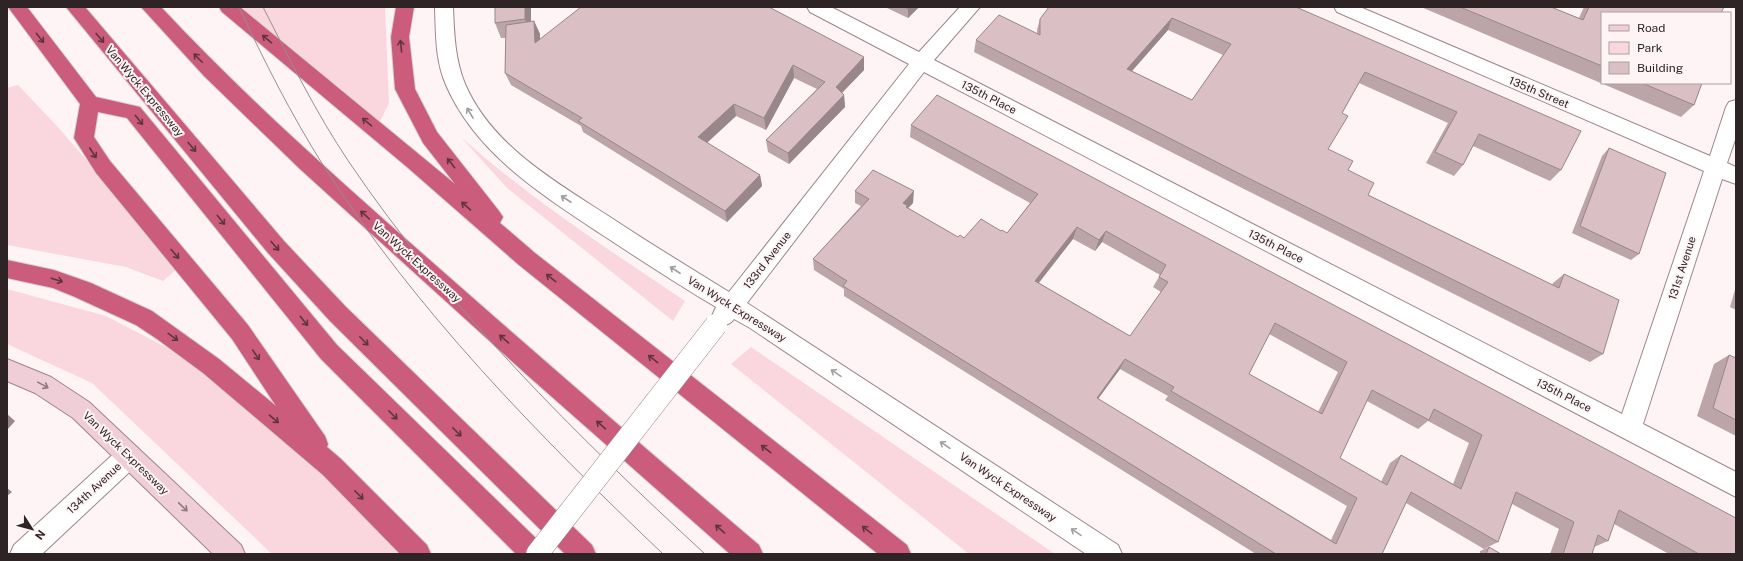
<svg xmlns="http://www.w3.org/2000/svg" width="1743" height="561" font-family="'Public Sans',sans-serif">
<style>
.green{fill:#fad7de}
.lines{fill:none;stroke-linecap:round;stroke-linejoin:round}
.street-casing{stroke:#9f868b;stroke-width:2}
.secondary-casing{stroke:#9f868b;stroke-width:2}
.highway-casing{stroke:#d5d3d4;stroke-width:2}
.street{fill:#fff;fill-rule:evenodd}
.secondary{fill:#f0ced7;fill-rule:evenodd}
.highway{fill:#cc5c7b;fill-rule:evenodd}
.tram{stroke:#988d8f;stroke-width:1}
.street-bridge-casing{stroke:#9f868b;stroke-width:23;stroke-linecap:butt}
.street-bridge{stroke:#fff;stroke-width:22}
.wall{fill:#bba5a9;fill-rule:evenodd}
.shaded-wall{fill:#99868a}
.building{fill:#dac0c5;stroke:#99868a;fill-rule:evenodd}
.oneway{stroke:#5d3540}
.oneway2{stroke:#a19c9d}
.oneway3{stroke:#8f797e}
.labels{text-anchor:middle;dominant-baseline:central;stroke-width:4;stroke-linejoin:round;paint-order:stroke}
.street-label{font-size:11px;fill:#2e2426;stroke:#fef3f5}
</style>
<rect width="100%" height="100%" fill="#fef3f5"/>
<path class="green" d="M234,7H385L389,103L379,124L338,86L270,44Z
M18,85L56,125L179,267L163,281L126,267L7,245V88Z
M461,137C530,199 608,249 685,301L673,321L507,188Z
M7,289L106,316L204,367L365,512L399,554H272L92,383L7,344Z
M751,347L1055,554H969L731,364Z"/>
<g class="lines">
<g class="street-casing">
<path id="street" d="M435,7H453C454,33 455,60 465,84C492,147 559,184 613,219C651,244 690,268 729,292L909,64L810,12L807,7H831L919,52L960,7H980L934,60L1622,414L1704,171L1337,12L1334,7H1360L1710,156L1726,107L1729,102L1736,100V137L1727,163L1736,167V184L1722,179L1643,424L1736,472V497L924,72L747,303L1118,545L1122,554H1086L750,328L734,319C729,326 723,326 715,323L712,316L716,307C677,284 639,259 601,234C541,194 476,154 446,85C435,60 436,33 435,7Z
M129,444L138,448L141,456L138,464L42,554H10L14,545L120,448Z"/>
</g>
<g class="secondary-casing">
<path id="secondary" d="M7,359L51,377L89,402L241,545L245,554H213L73,418L35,393L7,381Z"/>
</g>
<g class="highway-casing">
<path id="highway" d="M8,7H27L96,97L140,107L337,345L543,545L547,554H516L321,359L127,118L98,112L94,137L110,161L248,325L325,436L328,444L327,447L341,459L427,545L431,554H400L323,475L203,373L157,339L136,325L75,297L53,288L7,278V260L54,270L91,283L152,311L219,359L276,406L232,339L96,173L74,138L80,104Z
M66,7H85L284,241L346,307L592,545L596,554H565L330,321L268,253Z
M141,7H161C246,98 339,180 432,262C540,357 649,452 759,545L763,554H730L526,374L300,169L204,76Z
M219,7H240L455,184L423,143L395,89L391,37L396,7H414L409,37L415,89L437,132L499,211L503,217L500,223L535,253L907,545L911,554H878L519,265L407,167L222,12Z"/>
</g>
<use href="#street" class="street"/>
<use href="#secondary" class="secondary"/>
<use href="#highway" class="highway"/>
<path class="tram" d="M239,7C264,61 291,114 323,165C416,311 538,435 663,554
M263,7C290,60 316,113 349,162C449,310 575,434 705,554"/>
<g class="street-bridge-casing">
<path id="street-bridge" d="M537,554L716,325"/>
</g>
<use href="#street-bridge" class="street-bridge"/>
</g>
<path class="wall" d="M495,7H531V22L534,21L540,34V39L864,57V70L842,93L844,95L845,107L789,164L768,152L766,140L817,89L794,78L766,130L736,116L707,143L760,175L762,186L727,222L583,132L581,126L511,85L505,73L506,38H501L495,23Z
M885,7H919L908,18Z
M1296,7L1561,170L1550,181L1473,146L1463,165L1454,176L1426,163L1448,123L1359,83L1342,113L1328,149L1348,170L1368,195L1552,285L1553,283L1564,274L1603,354L1590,362L1244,189L974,52L976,40L1037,34V30L1040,19ZM1168,30L1223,55L1192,100L1132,71Z
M1421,7H1551L1579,18L1584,7H1724L1602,13V83H1702L1694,105L1681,117Z
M911,125L1736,554H1669L1614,524L1608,541L1594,547L1592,554H1550L1559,529L1512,504L1498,542L1484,549L1406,503L1382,554H1256L844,296V289L814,270L813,259L861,206L855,203V191L913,203L908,208L958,237L964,238L1001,231L1007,233L1030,203L910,137ZM1073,239L1095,251L1102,242L1160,275L1153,287L1161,292L1130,336L1039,283ZM1269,334L1338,372L1318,412L1249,374ZM1120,369L1168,396L1165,400L1347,506L1331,540L1098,399ZM1367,401L1418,429L1428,421L1469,443L1453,484L1401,455L1390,463L1381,482L1340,458Z
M1609,148L1639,254L1631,260L1572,233L1602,156Z
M1736,286V310L1730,307Z
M1729,355L1736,358V436L1697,416L1714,364Z
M1489,547L1501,554H1480V551Z"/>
<path class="shaded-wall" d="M525,7H531V34L525,19Z
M910,7H919L908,18V9Z
M1172,18L1168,30L1124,80L1127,69Z
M534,21L540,34V56L535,43Z
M864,57V70L836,99V87Z
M793,65L794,78L766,130L764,118Z
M844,95L845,107L789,164L788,153Z
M734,104L736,116L700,149L698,137Z
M760,175L762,186L727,222L725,211Z
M914,191L913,203L907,209L903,203Z
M1077,227L1073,239L1032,291L1035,281Z
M1106,231L1102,242L1095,251L1099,240Z
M1125,359L1120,369L1092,407L1097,398Z
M7,414L15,421L7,430Z
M7,488L12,492L7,496Z"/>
<path class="building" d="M495,7H525V19L495,23Z
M581,7H769L864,57L836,87L844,95L788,153L766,140L825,82L793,65L764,118L734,104L698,137L760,175L725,211L578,121L582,118L505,73L506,25L534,21L535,43Z
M904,7H910L908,9Z
M1049,7H1296L1581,131L1561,170L1479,134L1463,165L1435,152L1457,112L1365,72L1342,113L1348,116L1328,149L1353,161L1348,170L1374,183L1368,195L1559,288L1564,274L1619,300L1603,354L1250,179L976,40L999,15L1040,35V19ZM1172,18L1231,44L1192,100L1127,69Z
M1460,7H1551L1583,20L1589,7H1724L1721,13H1602V66Z
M1642,83H1702L1694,105Z
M937,95L1736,518V554H1699L1619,510L1608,541L1598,535L1592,554H1563L1574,522L1516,492L1498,542L1411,492L1382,554H1276L843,286L847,281L813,259L869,199L855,191L873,170L914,191L903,203L908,206L906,207L958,237L960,235L964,238L981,219L1001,231L1002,230L1007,233L1038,194L911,125ZM1077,227L1099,240L1106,231L1166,265L1159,277L1168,282L1130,336L1035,281ZM1275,323L1347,362L1322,414L1249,374ZM1125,359L1174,387L1171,391L1357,498L1336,544L1097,398ZM1372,390L1429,420L1434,409L1482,435L1461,489L1401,455L1387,485L1340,458Z
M1609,148L1666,173L1639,254L1580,226Z
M1729,355L1736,358V420L1713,408Z
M1489,547L1501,554H1486Z"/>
<defs><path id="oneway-shaft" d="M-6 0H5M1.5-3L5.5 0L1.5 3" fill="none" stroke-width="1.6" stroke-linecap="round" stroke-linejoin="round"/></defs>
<g class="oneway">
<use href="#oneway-shaft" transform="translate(40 38) rotate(52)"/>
<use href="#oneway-shaft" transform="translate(100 38) rotate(50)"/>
<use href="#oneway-shaft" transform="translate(267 39) rotate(-140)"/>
<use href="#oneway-shaft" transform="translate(401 46) rotate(-96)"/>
<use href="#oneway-shaft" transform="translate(198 58) rotate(-135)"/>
<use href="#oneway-shaft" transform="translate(139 120) rotate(51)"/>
<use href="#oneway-shaft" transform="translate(367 122) rotate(-140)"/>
<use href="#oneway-shaft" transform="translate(192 147) rotate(49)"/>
<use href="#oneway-shaft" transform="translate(93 153) rotate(57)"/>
<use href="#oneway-shaft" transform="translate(451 163) rotate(-128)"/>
<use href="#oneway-shaft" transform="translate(466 206) rotate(-139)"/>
<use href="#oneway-shaft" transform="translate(365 215) rotate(-138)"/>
<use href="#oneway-shaft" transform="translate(221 220) rotate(51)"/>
<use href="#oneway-shaft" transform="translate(275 246) rotate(49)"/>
<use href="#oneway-shaft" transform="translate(175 254) rotate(50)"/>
<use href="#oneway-shaft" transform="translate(551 278) rotate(-142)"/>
<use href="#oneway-shaft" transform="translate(57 280) rotate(18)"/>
<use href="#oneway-shaft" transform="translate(304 321) rotate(51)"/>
<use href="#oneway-shaft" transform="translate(173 337) rotate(36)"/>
<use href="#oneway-shaft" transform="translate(504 339) rotate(-139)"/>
<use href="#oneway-shaft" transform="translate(364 341) rotate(45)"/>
<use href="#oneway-shaft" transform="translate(256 355) rotate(56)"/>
<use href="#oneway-shaft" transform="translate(653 359) rotate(-142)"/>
<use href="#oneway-shaft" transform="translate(393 415) rotate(45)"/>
<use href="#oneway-shaft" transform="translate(274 419) rotate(40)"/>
<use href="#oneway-shaft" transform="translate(601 425) rotate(-139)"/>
<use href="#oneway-shaft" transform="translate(457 432) rotate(45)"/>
<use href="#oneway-shaft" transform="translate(766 449) rotate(-142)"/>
<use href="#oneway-shaft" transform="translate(359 495) rotate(45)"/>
<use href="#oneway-shaft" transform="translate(720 529) rotate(-139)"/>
<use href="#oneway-shaft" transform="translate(867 530) rotate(-142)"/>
</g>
<g class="oneway2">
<use href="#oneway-shaft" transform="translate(470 113) rotate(-121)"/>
<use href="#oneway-shaft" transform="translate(566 199) rotate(-147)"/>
<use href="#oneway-shaft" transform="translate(675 270) rotate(-147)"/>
<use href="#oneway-shaft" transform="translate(836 373) rotate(-146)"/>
<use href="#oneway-shaft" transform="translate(945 445) rotate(-146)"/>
<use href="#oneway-shaft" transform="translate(1076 532) rotate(-146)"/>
</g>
<g class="oneway3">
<use href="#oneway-shaft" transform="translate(43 385) rotate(29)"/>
<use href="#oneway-shaft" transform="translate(183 507) rotate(44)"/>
</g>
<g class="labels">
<g class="street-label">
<text transform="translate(145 91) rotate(50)">Van Wyck Expressway</text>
<text transform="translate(1539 92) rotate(23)">135th Street</text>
<text transform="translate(989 97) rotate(27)">135th Place</text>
<text transform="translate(1276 246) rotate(27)">135th Place</text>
<text transform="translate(767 260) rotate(-52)">133rd Avenue</text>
<text transform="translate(417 262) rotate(42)">Van Wyck Expressway</text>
<text transform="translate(1682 268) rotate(-72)">131st Avenue</text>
<text transform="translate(737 309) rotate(32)">Van Wyck Expressway</text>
<text transform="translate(1564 395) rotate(27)">135th Place</text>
<text transform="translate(126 453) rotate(44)">Van Wyck Expressway</text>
<text transform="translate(1008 487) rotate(34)">Van Wyck Expressway</text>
<text transform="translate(94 488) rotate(-43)">134th Avenue</text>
</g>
</g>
<rect width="1743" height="561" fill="none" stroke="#2e2426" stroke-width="16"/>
<rect x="1601" y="12" width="130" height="72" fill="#fef3f5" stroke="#aba0a2"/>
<rect x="1609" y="25" width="20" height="6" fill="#f0ced7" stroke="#aba0a2"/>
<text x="1637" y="32" font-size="12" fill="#2e2426">Road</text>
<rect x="1609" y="42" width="20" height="12" fill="#fad7de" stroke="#aba0a2"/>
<text x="1637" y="52" font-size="12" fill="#2e2426">Park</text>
<rect x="1609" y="62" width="20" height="12" fill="#dac0c5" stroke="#aba0a2"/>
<text x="1637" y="72" font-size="12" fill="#2e2426">Building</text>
<g transform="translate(32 529) rotate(126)" stroke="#fef3f5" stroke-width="3" paint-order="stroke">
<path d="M0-3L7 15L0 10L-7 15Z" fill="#2e2426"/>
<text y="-6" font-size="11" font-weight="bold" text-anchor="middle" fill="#2e2426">N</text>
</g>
</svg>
